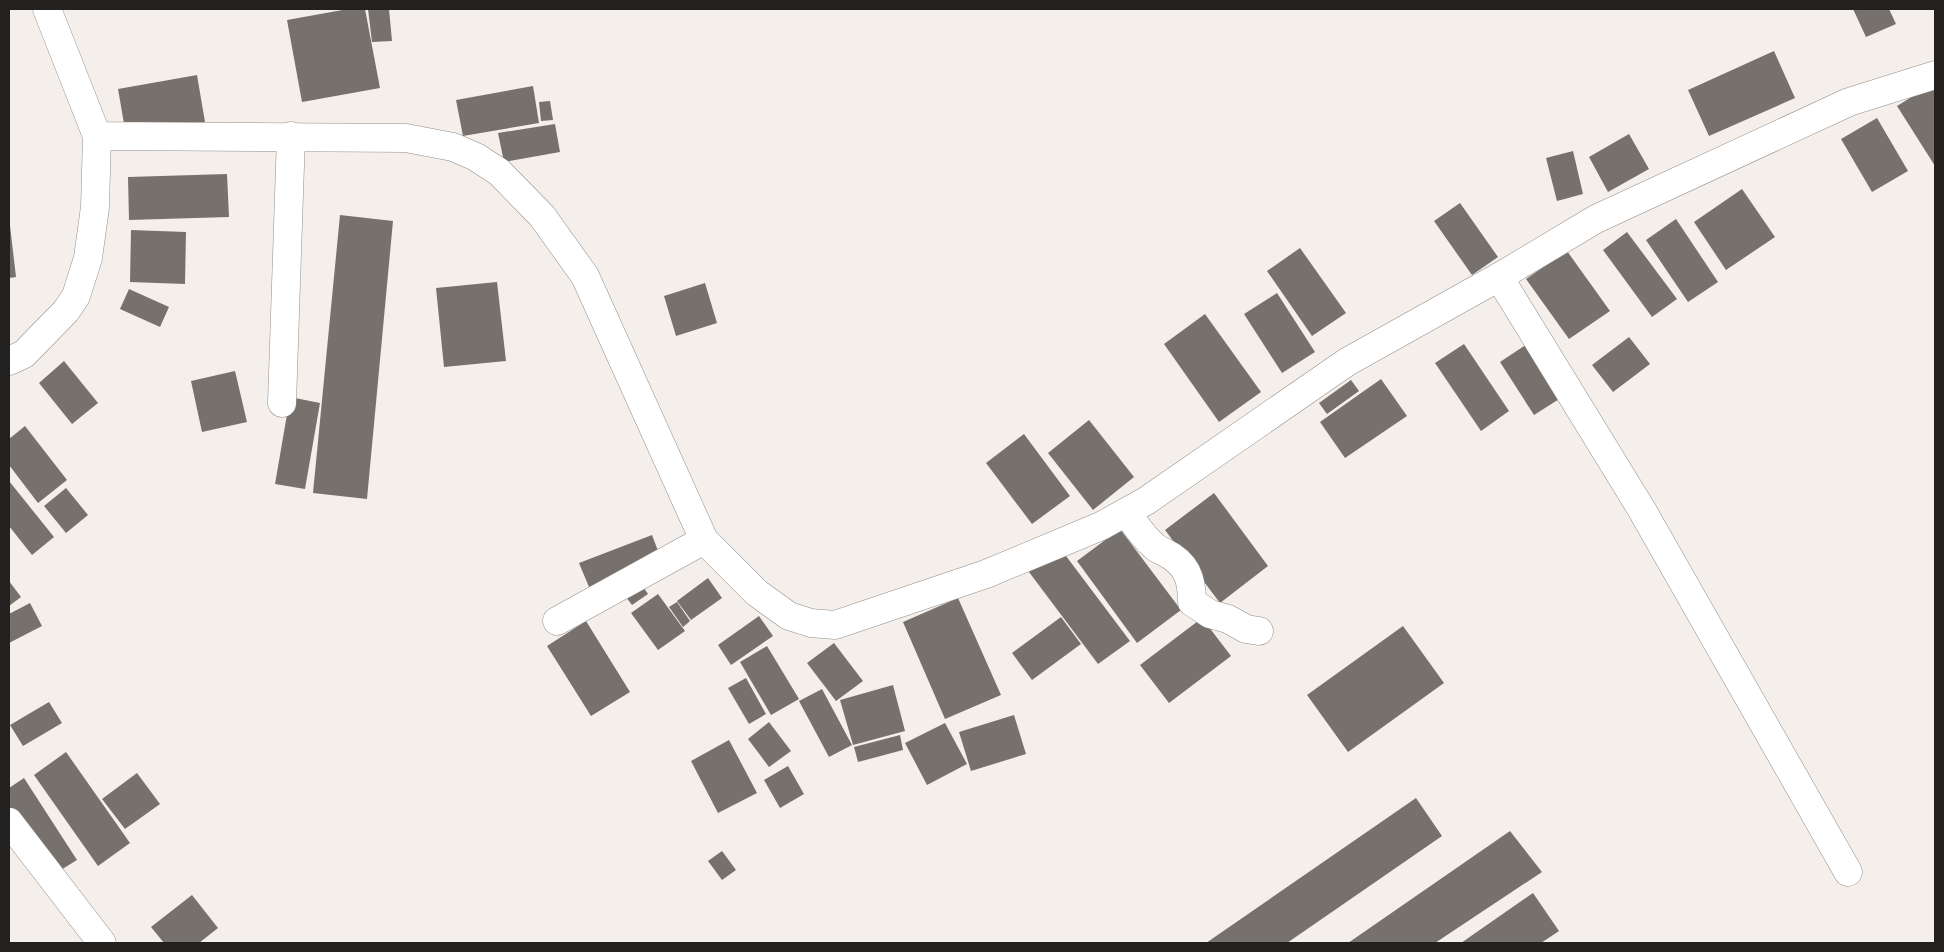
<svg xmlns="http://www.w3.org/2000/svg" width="1944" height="952" font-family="'PT Sans',sans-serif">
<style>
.building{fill:#76716d}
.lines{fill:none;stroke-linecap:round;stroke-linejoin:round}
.minor-casing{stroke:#948e8a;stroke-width:29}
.tertiary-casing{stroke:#948e8a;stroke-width:29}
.minor{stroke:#fff;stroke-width:28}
.tertiary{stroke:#fff;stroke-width:28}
</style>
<rect width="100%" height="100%" fill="#f4efea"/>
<path class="building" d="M348,9H365L380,88L302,102L287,20Z
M368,9H389L392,41L372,42Z
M1853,9H1889L1896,24L1866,37Z
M1774,51L1795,98L1709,136L1688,90Z
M197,75L205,122L126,135L118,89Z
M1931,85L1935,92V166L1897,106Z
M533,86L539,123L463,136L456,100Z
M550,101L553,120L541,121L539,102Z
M1877,118L1908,171L1872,192L1841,139Z
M555,124L560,152L504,162L498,133Z
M1629,134L1649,169L1608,192L1589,157Z
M1573,151L1583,194L1557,201L1546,158Z
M227,174L229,217L129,220L128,177Z
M1742,189L1775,237L1726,270L1694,222Z
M1460,203L1498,257L1472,275L1434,221Z
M340,215L393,221L367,499L313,493Z
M9,217L16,277L9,278Z
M1676,219L1718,282L1688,302L1646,240Z
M131,230L186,232L185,284L130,282Z
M1627,232L1677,299L1652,317L1603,250Z
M1300,248L1346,313L1312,336L1267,271Z
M1567,251L1610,311L1569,339L1526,279Z
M497,282L506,361L444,367L436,288Z
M705,283L717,323L676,336L664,296Z
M129,289L169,307L160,327L120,309Z
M1277,293L1315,352L1282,373L1244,314Z
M1205,314L1261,392L1219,422L1164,344Z
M1629,337L1650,364L1613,392L1592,365Z
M1530,342L1564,396L1534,415L1500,362Z
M1464,344L1509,411L1481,431L1435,363Z
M64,361L98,403L72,424L39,383Z
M235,371L247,422L202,432L191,381Z
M1381,379L1407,416L1345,458L1320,422Z
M1351,380L1359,391L1327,414L1319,403Z
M290,397L320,403L305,489L275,484Z
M1089,420L1134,477L1093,510L1048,453Z
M25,426L67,480L38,503L9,465V439Z
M1024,434L1070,496L1032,524L986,463Z
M9,481L54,537L32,555L9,526Z
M66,488L88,515L66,533L44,506Z
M1214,493L1268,566L1220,603L1165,530Z
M1120,529L1181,610L1137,643L1077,561Z
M652,535L661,559L589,587L579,563Z
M1060,548L1130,641L1098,664L1029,572Z
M708,578L722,598L691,620L677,601Z
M9,581L21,597L9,606Z
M642,585L648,594L632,605L626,597Z
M658,594L685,631L658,650L631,613Z
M958,598L1001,695L945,719L903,622Z
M677,602L690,621L683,627L669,607Z
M30,603L42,626L9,643V614Z
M759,616L773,636L731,665L718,645Z
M1061,617L1081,644L1032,680L1012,653Z
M1202,618L1231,656L1169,703L1140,665Z
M586,621L630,692L591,716L547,646Z
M1403,626L1444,683L1348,752L1307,695Z
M834,643L863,681L836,701L807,663Z
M767,646L799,699L771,715L740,662Z
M746,678L766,714L749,724L728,688Z
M893,685L905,731L853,745L840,700Z
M822,689L852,745L829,757L799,701Z
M49,702L62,723L23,746L10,725Z
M1014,715L1026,754L971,771L959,732Z
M769,722L791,751L769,767L748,739Z
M945,723L967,764L927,785L905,743Z
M900,735L903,750L858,762L854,747Z
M729,740L757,793L718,813L691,761Z
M66,752L130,843L98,866L34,775Z
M788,766L804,794L780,808L764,780Z
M137,773L160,804L125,829L102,799Z
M24,778L77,860L51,876L9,810V788Z
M1416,798L1442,836L1287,943H1206Z
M1510,831L1542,872L1435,943H1348Z
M722,851L736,870L722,880L708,861Z
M1533,893L1559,931L1541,943H1461Z
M192,895L218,928L199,943H164L151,927Z"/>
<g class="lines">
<g class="minor-casing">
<path id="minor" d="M1499,277L1642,510L1848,872
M282,403L291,136
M1127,513C1135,524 1143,537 1154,546C1157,549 1160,550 1164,552C1186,563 1192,577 1192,602L1210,614L1228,619L1246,629L1259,631
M557,621L704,540
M9,822L102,943"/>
</g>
<g class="tertiary-casing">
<path id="tertiary" d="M97,136L406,138L453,147L476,157L499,172L542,216L585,276L704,540L757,593L789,616L811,623L835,625L986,574L1101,526L1146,501L1347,362L1499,277L1596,219L1849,102L1935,75
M9,361L24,354L66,311L76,296L88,258L95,207L97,136L47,9"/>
</g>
<use href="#minor" class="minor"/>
<use href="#tertiary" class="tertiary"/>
</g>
<rect width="1944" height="952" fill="none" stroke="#23211f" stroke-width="20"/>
</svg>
